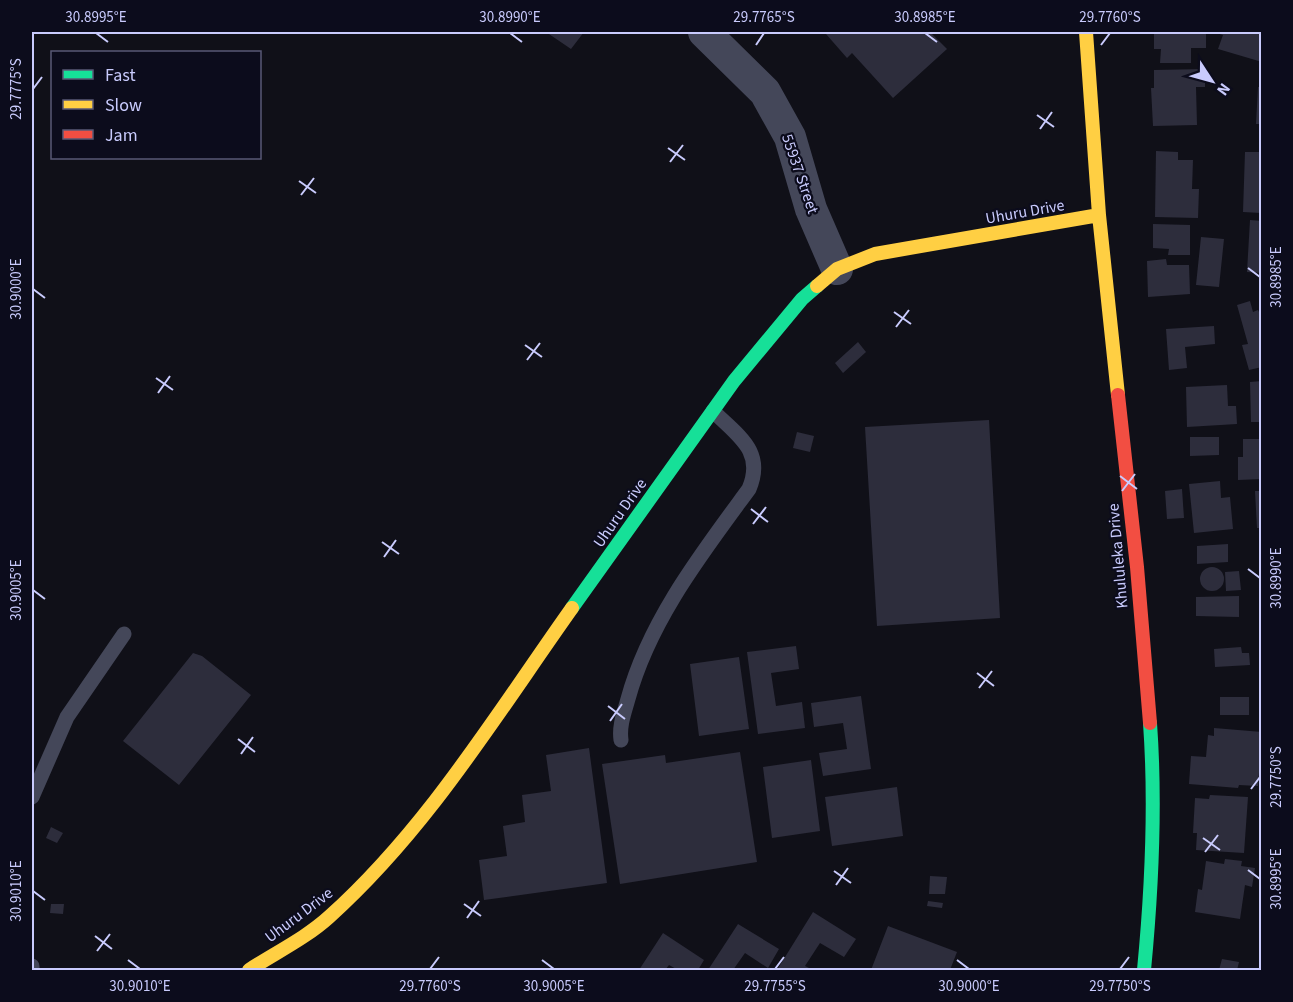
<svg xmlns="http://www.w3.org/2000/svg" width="1293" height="1002" font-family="'Source Sans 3',sans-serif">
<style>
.building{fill:#2d2d3c}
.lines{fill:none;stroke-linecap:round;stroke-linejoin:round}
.lane{stroke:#444759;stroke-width:15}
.street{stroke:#444759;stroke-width:32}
.fast{stroke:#16e098;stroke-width:14}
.slow{stroke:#ffcf43;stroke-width:14}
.jam{stroke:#f24e42;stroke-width:14}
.ticks{fill:none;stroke:#c9cbfd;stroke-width:2}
.labels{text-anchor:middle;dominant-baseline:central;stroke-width:4.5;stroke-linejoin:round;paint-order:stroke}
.street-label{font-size:16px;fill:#c9cbfd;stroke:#0c0c1c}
.neatline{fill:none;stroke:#c9cbfd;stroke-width:2}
.ticks-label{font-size:15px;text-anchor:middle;fill:#c9cbfd}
</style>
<rect width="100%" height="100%" fill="#101018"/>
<path class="building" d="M546,32H584L571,49Z
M829,32H930L947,49L893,98L852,53L847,58L826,34Z
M1154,32H1206V48H1191V63H1160L1161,49H1154Z
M1213,32H1262V62L1218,49L1223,35Z
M1205,69V87H1196L1197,125L1153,126L1151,88H1154V70Z
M1258,87H1262V124H1256Z
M1156,151L1178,152V160H1193L1192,189H1199L1198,218L1155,217Z
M1245,152H1262L1261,213L1243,212Z
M1250,220L1262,221V273L1247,272Z
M1153,224L1190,225V255H1168L1169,249L1153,248Z
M1201,237L1224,239L1219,287L1196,285Z
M1166,259L1167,265H1189L1190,294L1148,297L1147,261Z
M1250,301L1253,312L1258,310L1262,318V367L1249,370L1242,345L1248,344L1237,305Z
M1214,326L1215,344L1185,347L1187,368L1169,370L1166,329Z
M858,342L866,352L843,373L835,363Z
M1262,381V422H1251L1250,382Z
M1227,385L1228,406H1236L1237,424L1187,427L1186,387Z
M989,420L1000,618L877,626L865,427Z
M797,432L814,436L810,452L793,448Z
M1190,437H1219V455L1190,456Z
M1243,439H1262V479L1238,480V457H1243Z
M1220,481L1221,498L1230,497L1233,529L1194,533L1189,484Z
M1182,489L1184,518L1167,519L1165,491Z
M1255,491H1262V528H1257Z
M1228,544V562L1197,564V546Z
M1200 579a12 12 0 1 1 24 0a12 12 0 1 1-24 0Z
M1239,571L1241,590L1226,591L1225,572Z
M1239,596V617L1196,616V597Z
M796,646L799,669L771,673L776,706L802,702L805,728L758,734L747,652Z
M1241,647L1242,653H1249L1250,665L1215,667L1214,649Z
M193,653L202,656L251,695L179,785L123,741Z
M739,657L749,729L699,736L690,664Z
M861,696L871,769L823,776L819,753L847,749L843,723L814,727L811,703Z
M1220,697H1249V715H1220Z
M1214,728L1262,732L1258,786L1239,785L1238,788L1189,784L1191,756L1206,757L1208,735L1214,736Z
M589,748L607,883L484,900L479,860L507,856L503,826L525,822L522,795L551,791L546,755Z
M740,752L757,862L620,884L602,764L665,755L666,763Z
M811,760L820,831L772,838L763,767Z
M897,787L903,836L832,846L825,797Z
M1210,795L1248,797L1244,853L1196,850L1197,833H1193L1195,798L1209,799Z
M51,827L63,833L57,843L46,838Z
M1225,859L1242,861L1241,866L1255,868L1252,887L1245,885L1240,919L1195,912L1198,889L1202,890L1206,861L1224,864Z
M930,876L947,877L945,894H929Z
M928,901L943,903L942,908L927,906Z
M51,904H64L63,914L50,913Z
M813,912L856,939L844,957L820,943L805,966L813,970H777Z
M738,924L779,949L768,968L745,953L733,970H708Z
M888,926L957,952L950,970H871Z
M663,933L704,960L698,970H678L669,965L665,970H639Z
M1222,959L1239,962L1237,970H1219Z"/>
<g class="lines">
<path class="lane" d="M621,740C619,726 624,713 628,699C649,621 702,553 749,489C765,451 738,436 713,411
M32,797L67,717L124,634
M32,966V970"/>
<path class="street" d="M704,32L765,92L790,137L811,209L837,269"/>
<path class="fast" d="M572,608L734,381L802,299L817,286
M1144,970C1152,887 1156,806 1150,723"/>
<path class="slow" d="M1086,32L1099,215L1118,395
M817,286L837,269L875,254L1099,215
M249,970C275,953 306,938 329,917C427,829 496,715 572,608"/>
<path class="jam" d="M1118,395L1137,567L1150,723"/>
</g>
<path class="ticks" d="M96,33L108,42M510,33L522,42M925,33L937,42M756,45L764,33M1101,45L1110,33M33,89L42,77M1037,115L1054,127M1040,129L1052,112M668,148L685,160M670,162L683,145M299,181L316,193M301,195L314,178M1248,268L1260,277M33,289L45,298M894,312L911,324M896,327L909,310M525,345L542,357M527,360L540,343M156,378L173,390M158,393L170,376M1120,476L1137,489M1122,491L1135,474M751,509L768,522M753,524L766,507M382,542L399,554M384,557L396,540M1248,569L1260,578M33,590L45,599M977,673L994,686M979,688L992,671M608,706L625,719M610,721L622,704M238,739L255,752M241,754L253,737M1251,789L1260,777M1203,838L1220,850M1205,852L1218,835M1248,870L1260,879M834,871L851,883M836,885L848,868M33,891L45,900M464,904L481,916M467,918L479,901M95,936L112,949M97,951L110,934M128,960L140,969M542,960L554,969M957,960L969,969M430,969L439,957M775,969L784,957M1120,969L1129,957"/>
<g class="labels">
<g class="street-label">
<text transform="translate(800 174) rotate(71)">55937 Street</text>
<text transform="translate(1025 212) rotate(-10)">Uhuru Drive</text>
<text transform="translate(620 513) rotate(-55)">Uhuru Drive</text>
<text transform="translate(1118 556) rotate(-95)">Khululeka Drive</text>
<text transform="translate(299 915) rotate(-37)">Uhuru Drive</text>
</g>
</g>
<rect width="1293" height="1002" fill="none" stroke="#0c0c1c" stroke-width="66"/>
<rect x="51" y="51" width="210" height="108" fill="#0c0c1c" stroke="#585876" stroke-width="1.5"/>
<rect x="63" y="70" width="30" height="9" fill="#16e098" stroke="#585876" stroke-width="1.5"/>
<text x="105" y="81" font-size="18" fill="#c9cbfd">Fast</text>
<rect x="63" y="100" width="30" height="9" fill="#ffcf43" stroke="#585876" stroke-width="1.5"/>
<text x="105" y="111" font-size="18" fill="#c9cbfd">Slow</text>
<rect x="63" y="130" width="30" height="9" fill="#f24e42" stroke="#585876" stroke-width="1.5"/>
<text x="105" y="141" font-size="18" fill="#c9cbfd">Jam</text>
<g transform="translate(1212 81) rotate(126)" stroke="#0c0c1c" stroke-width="4.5" paint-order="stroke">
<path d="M0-4.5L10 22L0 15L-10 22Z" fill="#c9cbfd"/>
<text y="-9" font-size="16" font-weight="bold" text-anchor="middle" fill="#c9cbfd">N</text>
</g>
<rect x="33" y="33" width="1227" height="936" class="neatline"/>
<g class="ticks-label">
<text x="96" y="22">30.8995°E</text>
<text x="510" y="22">30.8990°E</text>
<text x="764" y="22">29.7765°S</text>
<text x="925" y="22">30.8985°E</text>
<text x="1110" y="22">29.7760°S</text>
<text transform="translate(16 89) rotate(-90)" y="5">29.7775°S</text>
<text transform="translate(1276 277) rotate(-90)" y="5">30.8985°E</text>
<text transform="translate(16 289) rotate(-90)" y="5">30.9000°E</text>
<text transform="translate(1276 578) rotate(-90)" y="5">30.8990°E</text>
<text transform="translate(16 590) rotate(-90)" y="5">30.9005°E</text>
<text transform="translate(1276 777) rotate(-90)" y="5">29.7750°S</text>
<text transform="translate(1276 879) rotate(-90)" y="5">30.8995°E</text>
<text transform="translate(16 891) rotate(-90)" y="5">30.9010°E</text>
<text x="140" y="991">30.9010°E</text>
<text x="430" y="991">29.7760°S</text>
<text x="554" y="991">30.9005°E</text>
<text x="775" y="991">29.7755°S</text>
<text x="969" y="991">30.9000°E</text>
<text x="1120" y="991">29.7750°S</text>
</g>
</svg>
